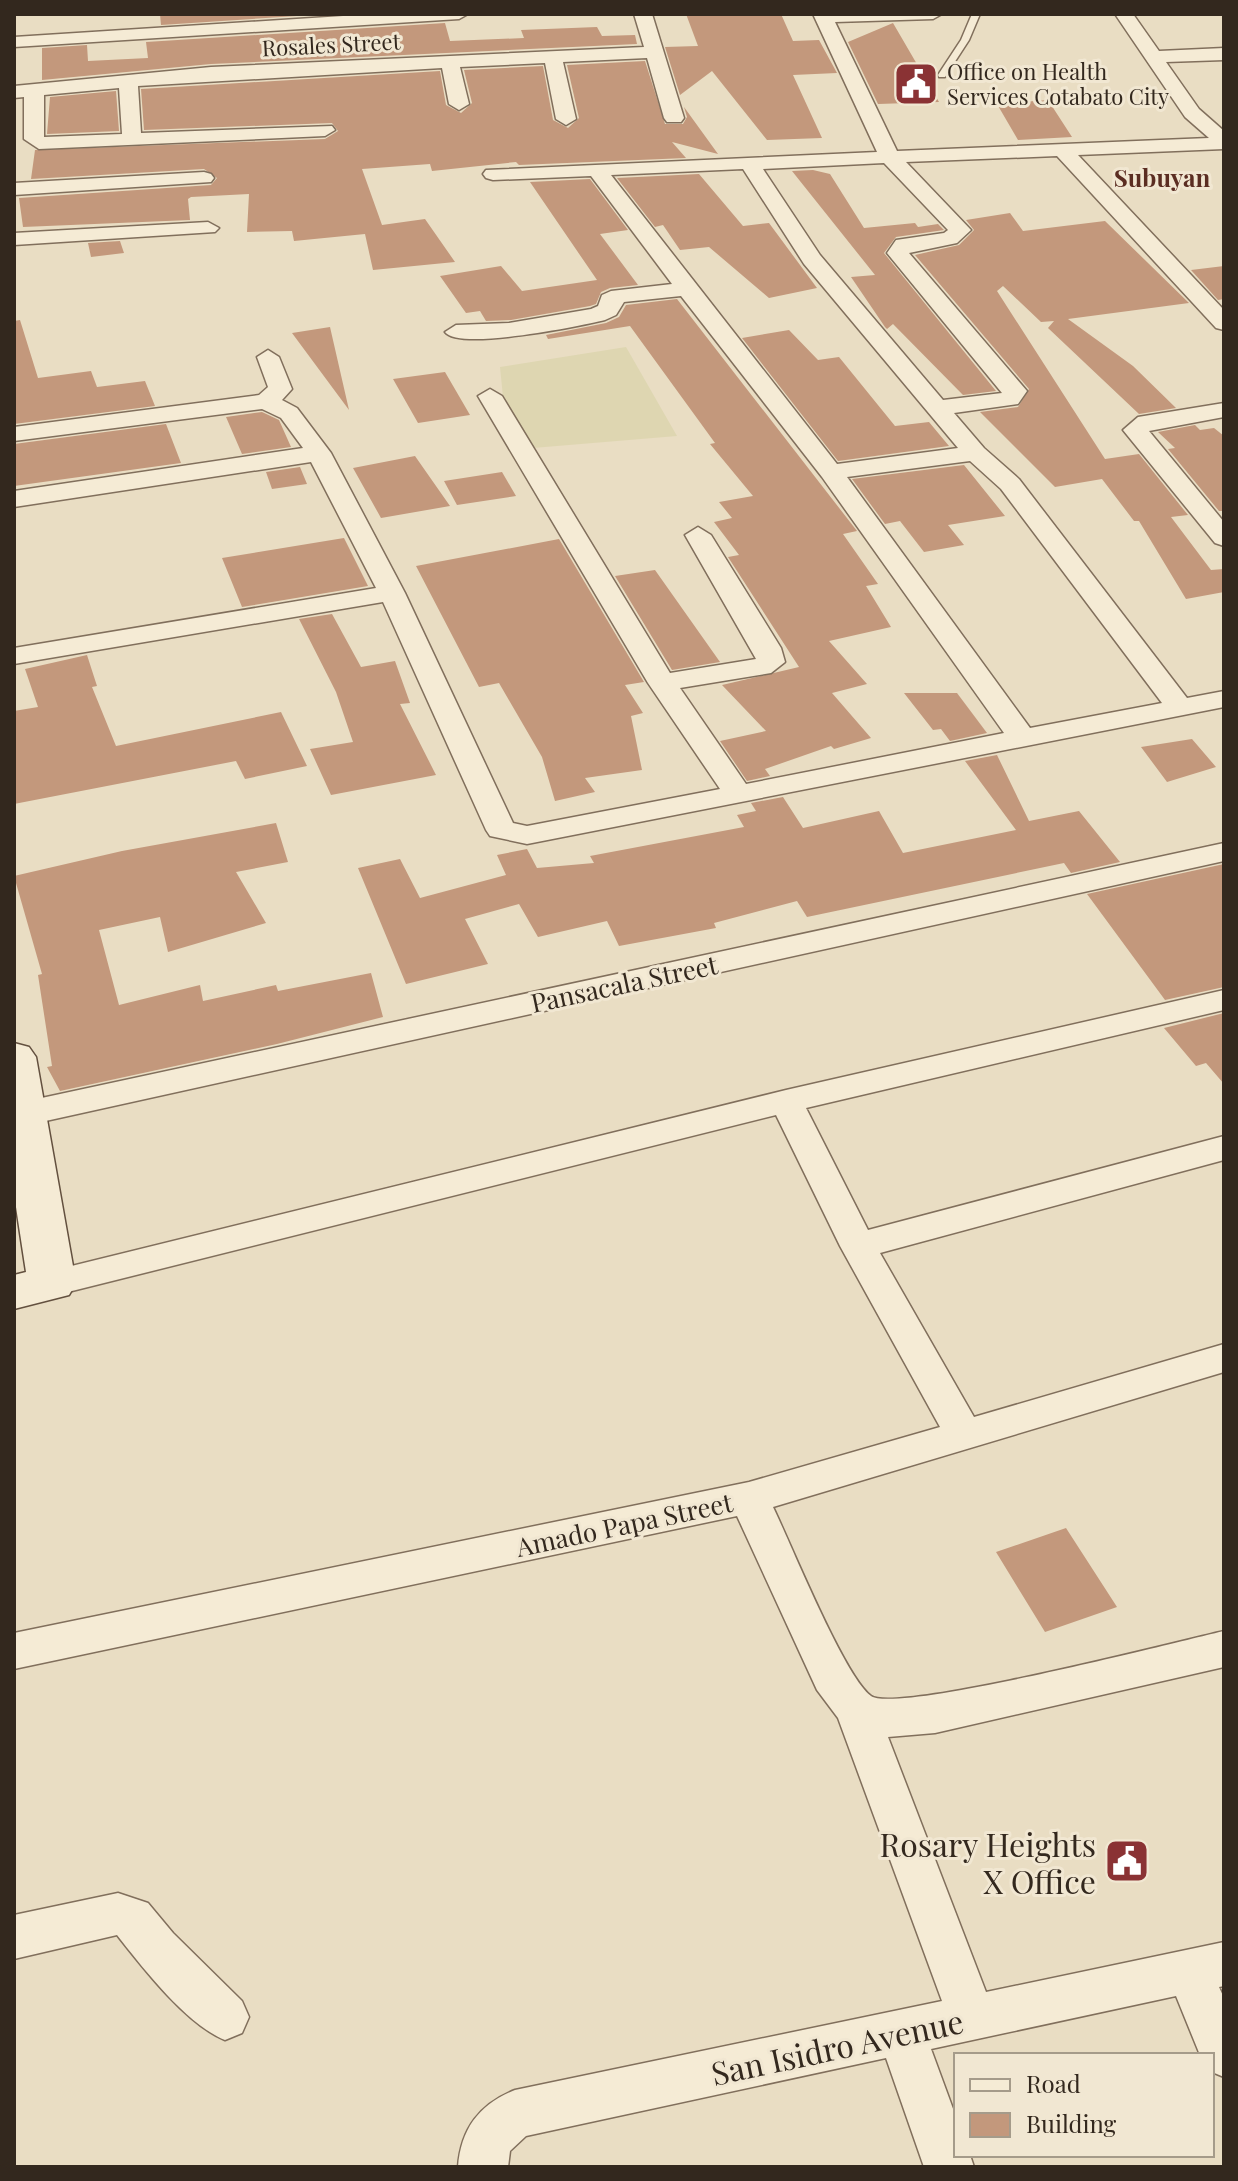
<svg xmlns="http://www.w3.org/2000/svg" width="1238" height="2181" font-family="'Playfair Display',serif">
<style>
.farmland{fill:#ded6b1}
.building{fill:#c3987c}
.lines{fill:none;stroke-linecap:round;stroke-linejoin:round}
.lane-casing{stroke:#816f5c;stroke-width:3}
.street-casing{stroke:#816f5c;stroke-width:3}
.secondary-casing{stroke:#63503f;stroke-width:3}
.lane{fill:#f5ebd5;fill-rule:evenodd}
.street{fill:#f5ebd5;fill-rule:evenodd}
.secondary{fill:#f5ebd5;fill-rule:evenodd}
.labels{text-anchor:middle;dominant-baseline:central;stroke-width:6;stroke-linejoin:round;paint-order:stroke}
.far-street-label{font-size:22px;fill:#33281e;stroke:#f1e7d2}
.far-poi-label{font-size:22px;fill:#33281e;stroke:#f1e7d2;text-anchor:start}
.far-neighbourhood-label{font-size:24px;font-weight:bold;fill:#5b2d22;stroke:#f1e7d2}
.street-label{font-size:26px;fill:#33281e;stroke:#f1e7d2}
.near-poi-label{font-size:32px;fill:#33281e;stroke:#f1e7d2;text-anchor:end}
.near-street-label{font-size:32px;fill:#33281e;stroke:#f1e7d2}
</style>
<rect width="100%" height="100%" fill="#e9ddc3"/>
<path class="farmland" d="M626,347L677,436L533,448L504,407L500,367Z"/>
<path class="building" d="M160,14H327L161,25Z
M686,14H781L793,41L819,40L837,73L793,75L822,138L767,140L712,71L680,95L665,47L698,46Z
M445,23L450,41L524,38L521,30L597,27L602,36L635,35L637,44L211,64L42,80V48L87,45L88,61L148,58L146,42Z
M893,23L939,102L878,104L848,42Z
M645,61L665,124H683L687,117L684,107L718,154L672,142L686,158L519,165L516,162L432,171L430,164L362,169L382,225L425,219L455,262L373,270L365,234L294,241L292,231L247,232L249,194L191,197L188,199L190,220L23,227L19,198L211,185L217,178L204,169L31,179L35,150L325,139L338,131L332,123L144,130L141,89L440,71L446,105L461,113L472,103L464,70L543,66L553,120L568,128L579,118L567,65Z
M116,91L119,131L47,134L50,97Z
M1048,100L1072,137L1018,140L997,104Z
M813,170L830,174L864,228L915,223L918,227L938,224L944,230L896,237L884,253L996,391L963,395L893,324L887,329L885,327L851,277L875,275L792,171Z
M699,174L743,226L769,223L817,288L769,298L709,247L680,250L663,225L655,227L617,178Z
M590,179L628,230L600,234L638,285L610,288L601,292L596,304L590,306L511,320L486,321L480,311L466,313L440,276L501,266L522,291L597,280L530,182Z
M1010,213L1023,231L1105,221L1189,303L1068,319L1133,366L1176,408L1139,414L1048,328L1054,321L1041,322L1003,286L997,291L1105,459L1139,454L1188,515L1171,517L1211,570L1224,569V592L1186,599L1139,521H1134L1102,479L1055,487L980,412L1018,407L1029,389L915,255L959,245L974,230L966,220Z
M120,241L124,253L91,257L88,243Z
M1224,266V299L1218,300L1191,270Z
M677,299L857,531L843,534L878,584L866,586L891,627L829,641L867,684L832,693L871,738L834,749L831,746L765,769L770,776L747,781L720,741L766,731L722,685L799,667L728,557L739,555L714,522L732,518L719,502L753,496L710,444L715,443L630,326L548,339L546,335L606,323L619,317L626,305Z
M20,320L38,378L91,371L97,387L145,381L155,406L14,424V321Z
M330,327L349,410L292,333Z
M789,330L818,360L839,357L895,426L929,422L949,446L838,461L742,338Z
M445,372L470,415L418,423L393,379Z
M262,412L279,420L291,447L242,454L226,417Z
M166,424L181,463L14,486V444Z
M1195,425L1200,430L1214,428L1224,436V511H1219L1168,449L1175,448L1158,432Z
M415,456L450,506L381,518L353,468Z
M964,465L1005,516L948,525L964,545L924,552L900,521L885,524L852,479Z
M300,467L307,484L272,489L266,472Z
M502,472L516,496L457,505L444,481Z
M344,538L368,586L242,607L222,558Z
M559,539L644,682L625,685L643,713L631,716L642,770L585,778L595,792L555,801L542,757L499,683L479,687L416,566Z
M655,570L720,662L672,670L615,576Z
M332,614L361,667L395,661L410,703L400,704L436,775L331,795L310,749L353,742L336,692L299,619Z
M87,655L97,686L92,687L116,746L281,712L307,766L245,779L236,761L14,804V711L38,707L25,669Z
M904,693H957L987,733L950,741L941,729L933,730Z
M1192,739L1216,767L1167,782L1141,747Z
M997,755L1029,821L1079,811L1120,862L1071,873L1064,863L807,917L797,901L714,923L716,928L619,946L607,921L538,937L519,904L465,919L488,964L406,984L358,868L400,859L420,898L506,875L497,855L527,849L537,868L594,863L590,856L744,827L737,815L756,811L751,803L783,797L803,828L879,811L903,853L1016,830L965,761Z
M276,823L288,862L236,872L266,923L168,952L160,917L99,930L119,1005L200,985L203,1001L276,985L278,991L371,973L383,1017L277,1044L60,1091L47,1067L52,1066L38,975L42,974L14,876L122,851Z
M1224,864V987L1165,1000L1087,894Z
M1224,1013V1084L1206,1063L1196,1066L1164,1028Z
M1066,1528L1117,1607L1045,1632L996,1552Z"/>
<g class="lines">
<g class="lane-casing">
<path id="lane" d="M972,14H980L969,40L945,77H939L938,75L961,40Z"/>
</g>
<g class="street-casing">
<path id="street" d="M374,14H468L459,19L14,47V37Z
M634,14H652L684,118L681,122H667L664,118L647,58L563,62L576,119L566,125L556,119L545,63L460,67L469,104L459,110L449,104L442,68L138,86L141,133L332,126L335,130L325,136L39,149L24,139V97L14,98V86L211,67L644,47ZM119,88L122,134L44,137V95Z
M813,14H942L933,19L835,22L897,151L1209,138L1185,117L1115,14H1133L1159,51L1224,48V60L1166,62L1199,109L1224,131V149L1078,155L1224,310V330L1216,328L1057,156L906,162L971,230L957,243L909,253L1027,391L1018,404L954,413L984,448L1019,479L1187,698L1224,691V707L527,844L490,836L486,830L383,602L14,664V648L376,588L311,462L14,507V491L303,448L281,418L262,409L14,441V427L259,395L268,387L257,357L268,350L279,357L292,389L282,400L297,408L331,453L405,593L513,823L527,826L720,789L648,683L478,396L490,389L502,396L670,673L756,659L685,535L698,527L711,535L781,648L785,662L771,673L680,688L746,784L1004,733L822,477L681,296L624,302L616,315L605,320C580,326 459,351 445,332L456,325L509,323L591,309L598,306L602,295L611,291L672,284L591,176L493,180L486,178L483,174L486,170L877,152ZM884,163L948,230L944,233L896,240L887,253L1002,393L943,400L820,255L763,169ZM743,169L804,264L958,448L837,464L611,175ZM970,461L1001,489L1162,703L1030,728L847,477Z
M204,172L211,174L214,178L211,182L14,195V183Z
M208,222L219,228L215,232L14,245V233Z
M1224,403V417L1149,431L1224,522V546L1215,543L1123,430L1138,417Z
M1224,843V861L23,1126L14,1123V1105L23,1102Z
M1224,990V1010L806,1108L868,1230L1224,1136V1160L880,1253L974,1417L1224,1344V1372L773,1507C791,1544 844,1676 871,1696C896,1714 1177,1642 1224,1631V1667L935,1733L888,1737L986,1992L1224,1942V1986L1219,1987L1224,1998V2077L1212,2072V2055H1200L1176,1996L931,2049L956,2117V2155H970L974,2167H924L886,2058L526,2136L510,2151L508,2167H458C461,2128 480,2104 515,2090L942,2001L838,1718L817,1690L737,1516L14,1669V1633L749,1482L940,1427L840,1246L776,1115L52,1296L39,1292L34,1283L39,1274L786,1090Z
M118,1893L148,1903L173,1933L242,2001L249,2017L242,2033L225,2040C187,2025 143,1968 117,1935L14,1959V1915Z"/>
</g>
<g class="secondary-casing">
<path id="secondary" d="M14,1043L29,1047L36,1057L76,1283L69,1295L14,1309V1275L26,1272L14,1194Z"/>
</g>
<use href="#lane" class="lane"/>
<use href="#street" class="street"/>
<use href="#secondary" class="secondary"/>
</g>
<defs>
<g id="civic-square" transform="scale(2.3)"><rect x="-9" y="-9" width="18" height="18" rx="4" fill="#8a3234" stroke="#f1e7d2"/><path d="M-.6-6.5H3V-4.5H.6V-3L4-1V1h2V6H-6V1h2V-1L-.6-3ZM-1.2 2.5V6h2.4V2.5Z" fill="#fff"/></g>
</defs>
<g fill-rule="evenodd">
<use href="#civic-square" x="916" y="84"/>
<use href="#civic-square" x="1127" y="1861"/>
</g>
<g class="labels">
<g class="far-street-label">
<text transform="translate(331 44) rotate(-3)">Rosales Street</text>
</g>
<g class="far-poi-label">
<text x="947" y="71">Office on Health<tspan x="947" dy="25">Services Cotabato City</tspan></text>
</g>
<g class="far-neighbourhood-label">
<text x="1162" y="177">Subuyan</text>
</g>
<g class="street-label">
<text transform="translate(624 983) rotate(-12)">Pansacala Street</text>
<text transform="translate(624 1524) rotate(-12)">Amado Papa Street</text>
</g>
<g class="near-poi-label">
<text x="1096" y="1843">Rosary Heights<tspan x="1096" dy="37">X Office</tspan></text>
</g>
<g class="near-street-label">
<text transform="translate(837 2046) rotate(-12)">San Isidro Avenue</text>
</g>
</g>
<rect width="1238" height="2181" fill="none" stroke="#33281e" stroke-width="32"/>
<rect x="954" y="2053" width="260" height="104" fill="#f1e7d2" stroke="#a59b8a" stroke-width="2"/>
<rect x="970" y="2079" width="40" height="12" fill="#f5ebd5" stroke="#a59b8a" stroke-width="2"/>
<text x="1026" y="2093" font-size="24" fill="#33281e">Road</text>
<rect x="970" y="2113" width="40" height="24" fill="#c3987c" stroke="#a59b8a" stroke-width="2"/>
<text x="1026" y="2133" font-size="24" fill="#33281e">Building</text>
</svg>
